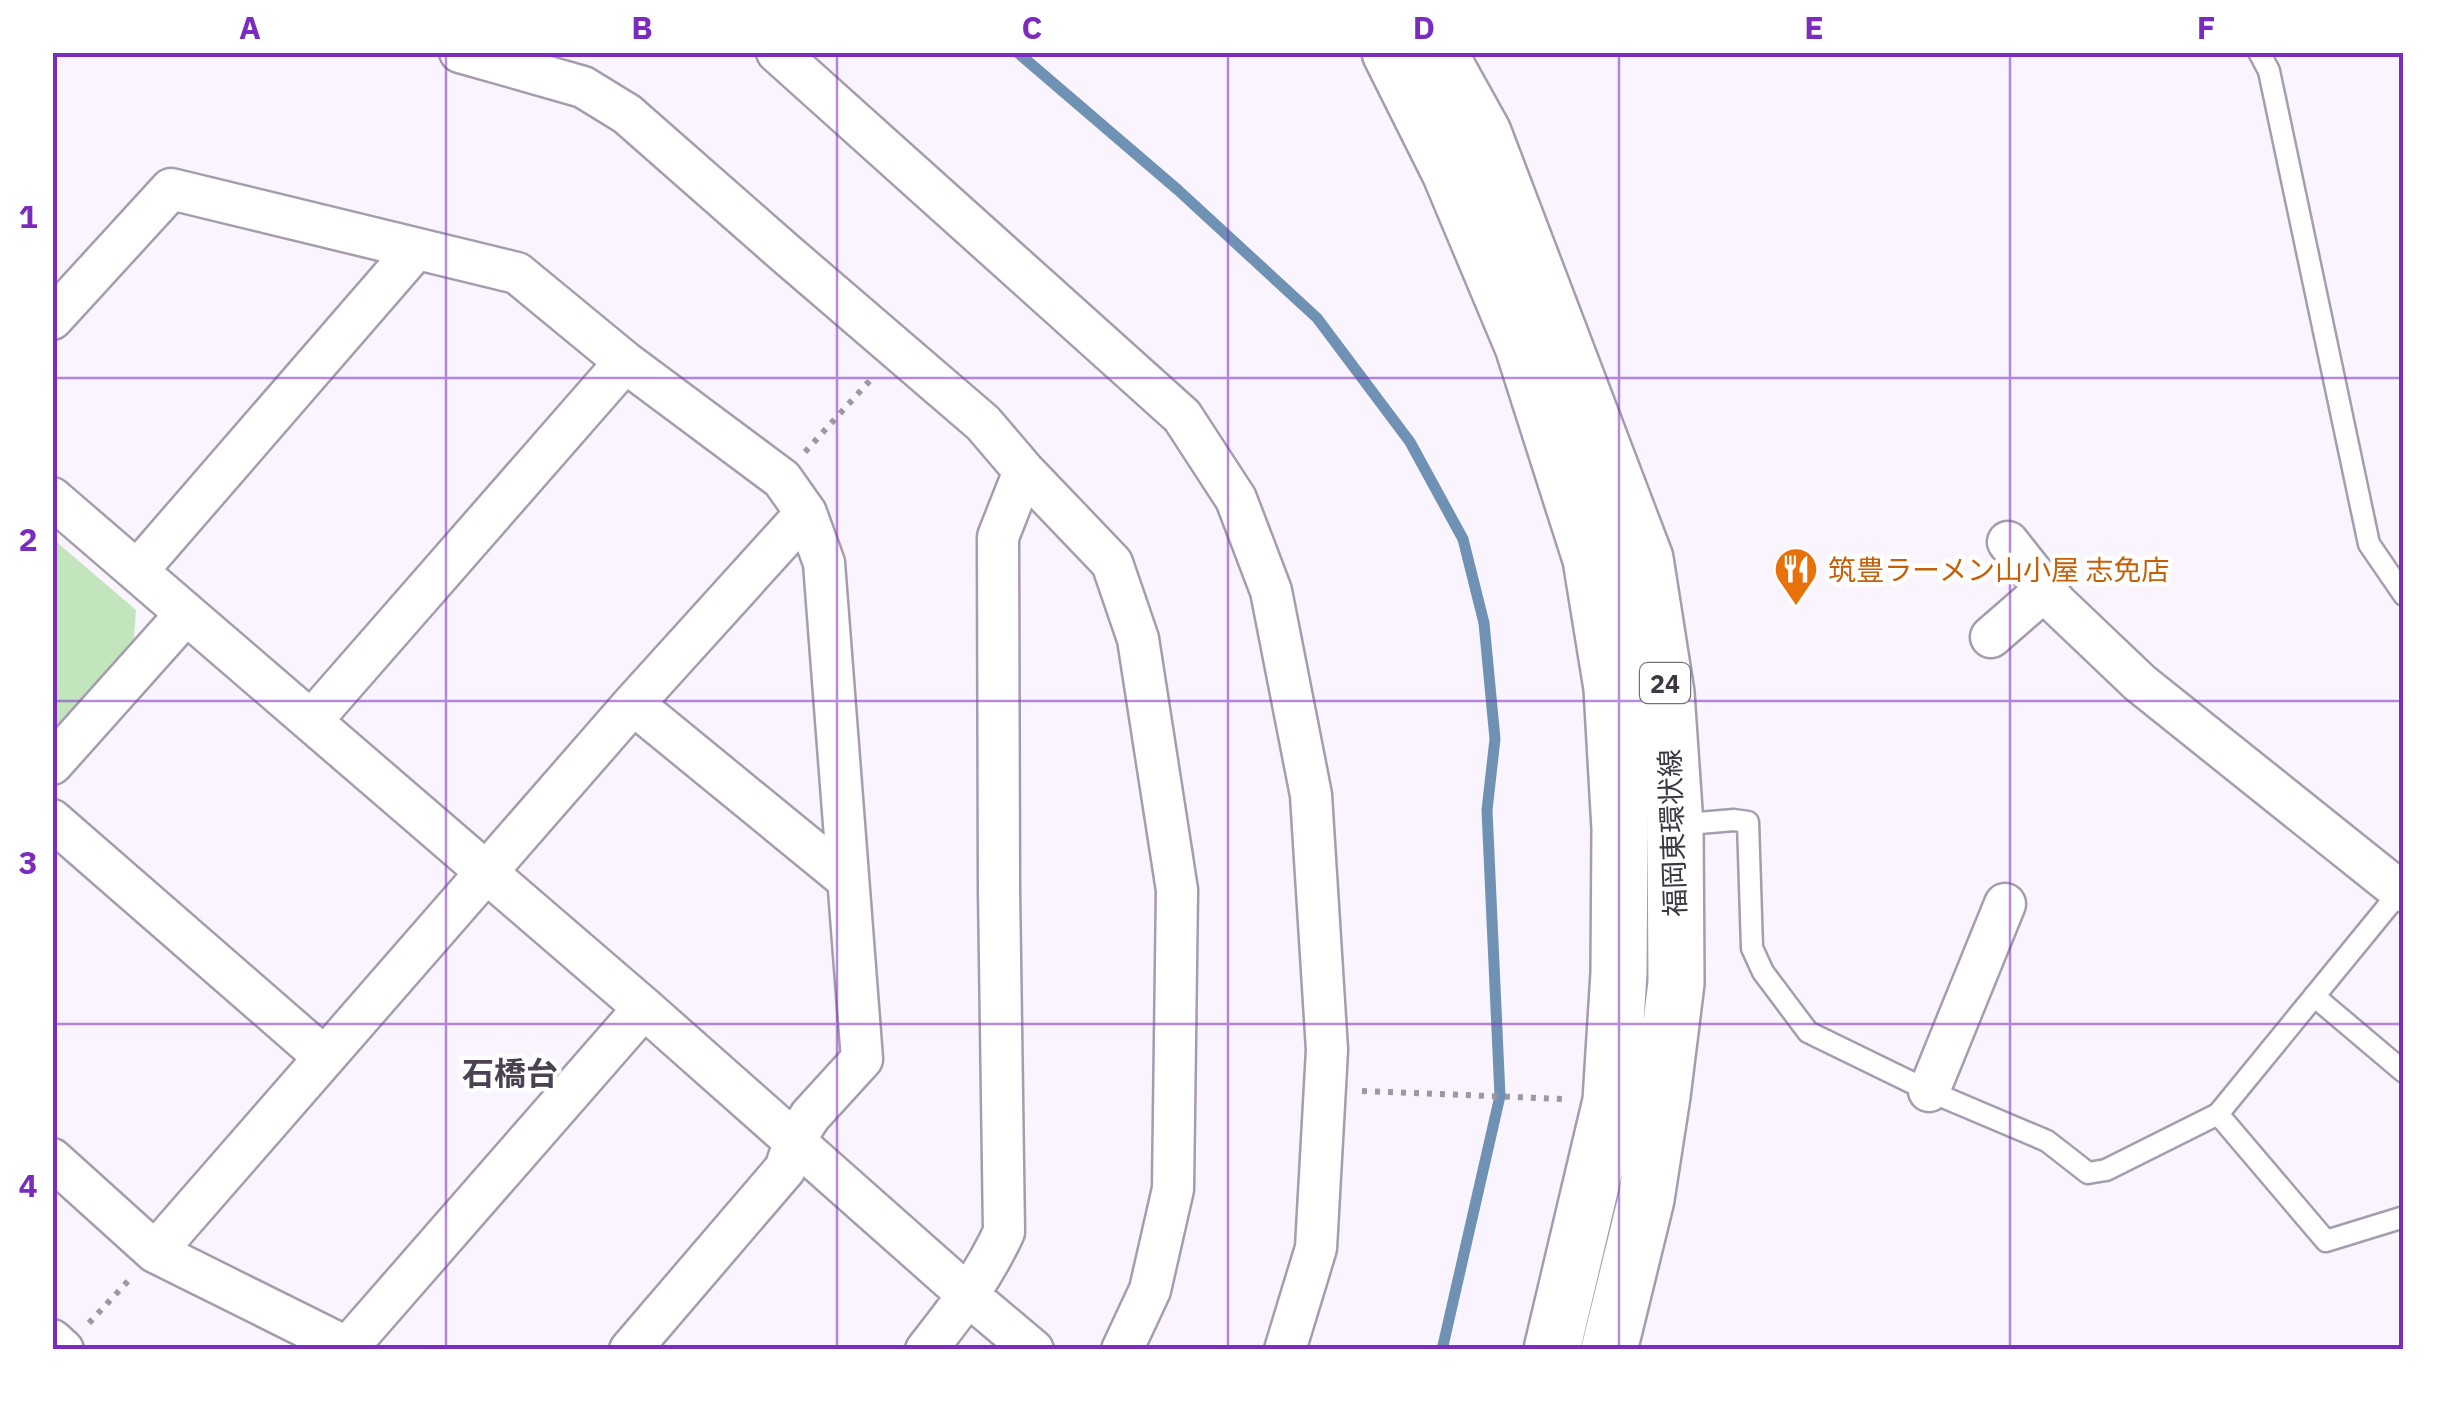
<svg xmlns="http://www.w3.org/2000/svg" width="2456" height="1402" font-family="'IBM Plex Sans','Noto Sans JP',sans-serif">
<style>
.green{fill:#c2e5bd}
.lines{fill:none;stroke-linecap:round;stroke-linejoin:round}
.stream{stroke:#6e91b4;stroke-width:11}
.lane-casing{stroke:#a69cb0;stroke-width:25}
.street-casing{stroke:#a69cb0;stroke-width:45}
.primary-casing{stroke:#a69cb0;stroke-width:60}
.path{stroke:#9c97a0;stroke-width:6;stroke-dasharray:5 8;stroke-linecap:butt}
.lane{stroke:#fff;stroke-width:20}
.street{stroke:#fff;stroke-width:40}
.primary{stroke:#fff;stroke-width:55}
.grid{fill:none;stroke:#7b2cbf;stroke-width:2.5;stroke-opacity:0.55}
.labels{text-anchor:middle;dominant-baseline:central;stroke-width:9;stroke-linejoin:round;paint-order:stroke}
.shield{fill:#fff;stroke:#767379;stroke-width:2.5}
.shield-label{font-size:25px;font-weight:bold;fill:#3c3740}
.food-label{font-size:28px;fill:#c56008;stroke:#fff;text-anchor:start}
.street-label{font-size:28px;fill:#3c3740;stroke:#fff}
.quarter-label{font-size:32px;font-weight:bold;fill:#4a4153;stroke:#fff}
.neatline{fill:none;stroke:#7b2cbf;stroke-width:4}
.grid-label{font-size:32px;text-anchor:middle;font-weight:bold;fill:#7b2cbf}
</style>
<rect width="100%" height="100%" fill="#f9f4fd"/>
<path class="green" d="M53,539L136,610L134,639L53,733Z"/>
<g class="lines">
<path class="stream" d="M1017,52L1178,190L1317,318L1410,442L1463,539L1484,623L1495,739L1487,810L1500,1096L1442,1350"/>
<g class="lane-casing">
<path id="lane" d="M2259,52L2269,71L2369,544L2404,595
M1675,825L1734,820L1748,822L1752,948L1763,972L1808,1032L1929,1091L2047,1141L2088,1173L2106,1170L2218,1114L2402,889
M2314,996L2404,1072
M2218,1114L2326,1241L2404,1217"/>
</g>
<g class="street-casing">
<path id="street" d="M460,52L583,87L627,114L784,252L983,423L1024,471L1112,563L1138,639L1177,890L1173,1189L1150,1290L1122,1350
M777,52L1182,416L1236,499L1271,591L1311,795L1327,1050L1316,1248L1285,1350
M52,319L171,189L517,273L625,362L782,479L806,513L824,563L862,1059L810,1116L795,1140L785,1169L630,1350
M52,498L644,1008L969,1296L1033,1350
M2008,542L2056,603L2140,683L2400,891
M137,571L416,249
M1991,637L2045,590
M633,704L848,880
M312,720L625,362
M52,764L186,614
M52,820L324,1057
M1929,1091L2005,904
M52,1159L155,1252L352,1350
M155,1252L633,704L806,513
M52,1340L63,1350
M348,1347L644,1008
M926,1350C958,1309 982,1279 1004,1232L999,890L998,537L1024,471"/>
</g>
<g class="primary-casing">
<path id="primary" d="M1390,52L1450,172L1523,346L1591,559L1612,688L1620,829L1619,973L1611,1101L1552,1350
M1438,52L1483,133L1645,559L1666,693L1675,825L1676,983L1662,1096L1646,1199L1609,1350"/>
</g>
<path class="path" d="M805,452L874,376
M1362,1091L1564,1099
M89,1323L128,1281"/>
<use href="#lane" class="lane"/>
<use href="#street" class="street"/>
<use href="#primary" class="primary"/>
</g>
<path class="grid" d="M446,52V1350M837,52V1350M1228,52V1350M1619,52V1350M2010,52V1350M52,378H2404M52,701H2404M52,1024H2404"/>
<defs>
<g id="restaurant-pin" transform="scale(2.25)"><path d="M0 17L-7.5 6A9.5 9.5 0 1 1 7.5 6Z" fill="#e8710a" stroke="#fff"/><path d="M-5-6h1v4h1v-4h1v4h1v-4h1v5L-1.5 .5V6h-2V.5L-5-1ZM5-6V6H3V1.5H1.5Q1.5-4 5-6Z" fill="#fff"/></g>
</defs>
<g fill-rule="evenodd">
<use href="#restaurant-pin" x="1796" y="569"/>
</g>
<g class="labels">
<rect class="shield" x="1640" y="663" width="50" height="40" rx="8"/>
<g class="shield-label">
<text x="1665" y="683">24</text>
</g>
<g class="food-label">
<text x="1828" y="569">筑豊ラーメン山小屋 志免店</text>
</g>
<g class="street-label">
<text transform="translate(1672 833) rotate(-92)">福岡東環状線</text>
</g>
<g class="quarter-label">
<text x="510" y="1073">石橋台</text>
</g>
</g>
<rect width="2456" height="1402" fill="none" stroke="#ffffff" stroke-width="110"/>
<rect x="55" y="55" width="2346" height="1292" class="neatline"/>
<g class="grid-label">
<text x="250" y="39">A</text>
<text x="642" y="39">B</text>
<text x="1032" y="39">C</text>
<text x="1424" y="39">D</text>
<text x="1814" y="39">E</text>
<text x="2206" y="39">F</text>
<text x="28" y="228">1</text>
<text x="28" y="551">2</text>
<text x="28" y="874">3</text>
<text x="28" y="1197">4</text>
</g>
</svg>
